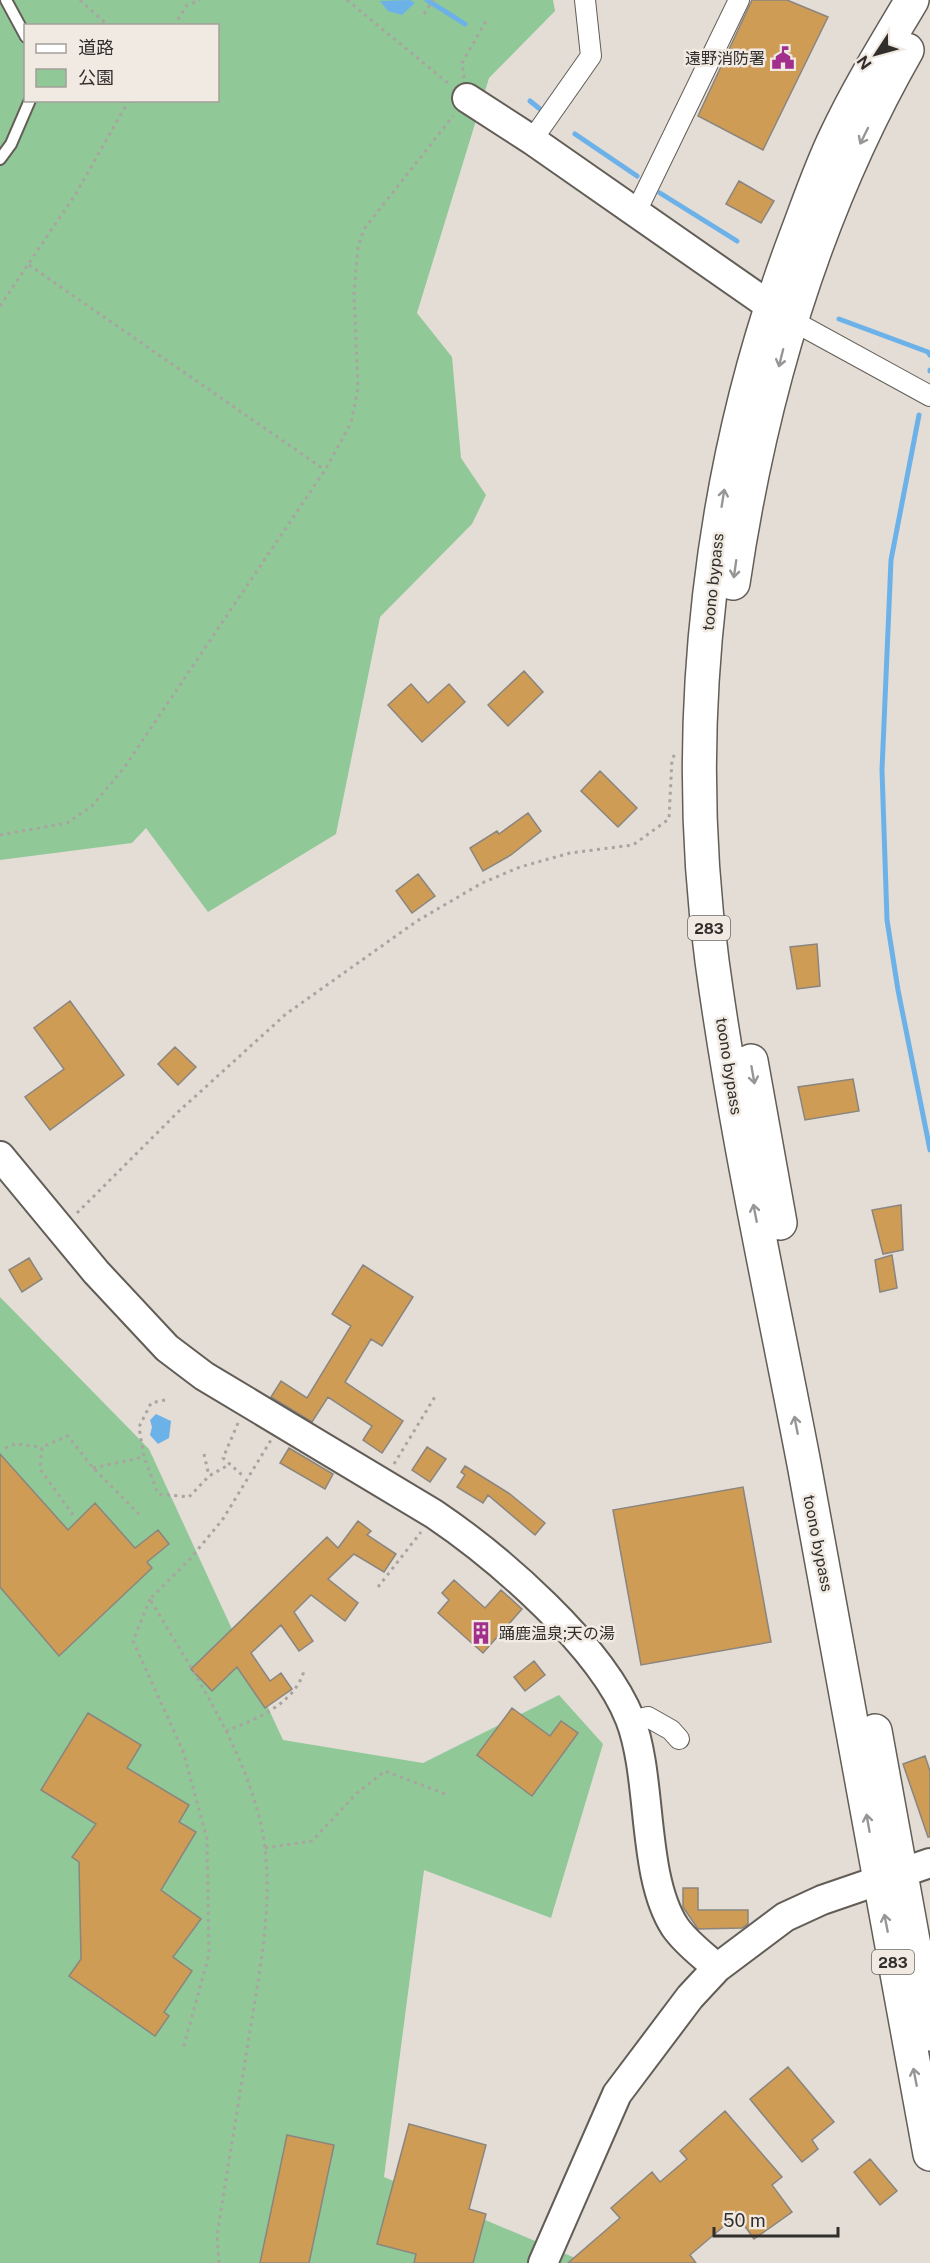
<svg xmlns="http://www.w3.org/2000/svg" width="930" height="2263" font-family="'Public Sans','Noto Sans JP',sans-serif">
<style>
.green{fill:#90c898;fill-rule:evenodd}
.water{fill:#6cb2e9}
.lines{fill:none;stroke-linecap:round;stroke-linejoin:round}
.stream{stroke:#6cb2e9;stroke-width:5}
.building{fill:#cf9c56;stroke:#8a857e;stroke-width:1.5}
.lane-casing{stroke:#625d56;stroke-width:14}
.street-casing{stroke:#625d56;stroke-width:22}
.secondary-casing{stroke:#625d56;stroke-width:32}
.highway-casing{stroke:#625d56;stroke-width:36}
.path{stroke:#a9a49f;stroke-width:3;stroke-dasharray:3 4.5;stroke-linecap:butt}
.lane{stroke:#fff;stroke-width:10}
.street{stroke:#fff;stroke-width:20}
.secondary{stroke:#fff;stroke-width:28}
.highway{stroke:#fff;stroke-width:33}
.oneway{stroke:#989695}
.labels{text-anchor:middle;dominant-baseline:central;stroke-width:5;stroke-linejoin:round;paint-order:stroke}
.shield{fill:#f0eae3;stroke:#6a6662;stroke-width:1.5}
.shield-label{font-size:15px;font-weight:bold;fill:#312e2b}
.poi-label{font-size:16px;fill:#312e2b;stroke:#f0eae3;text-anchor:end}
.street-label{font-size:16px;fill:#312e2b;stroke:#f0eae3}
</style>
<rect width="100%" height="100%" fill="#e3ddd6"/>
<path class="green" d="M0,0H553L555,11L489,78L417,313L452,357L461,458L486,495L472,524L380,617L336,834L208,912L146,828L132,843L0,860ZM26,26H218V100H26Z
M0,1297L149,1449L283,1740L423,1763L559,1695L603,1744L551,1918L424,1870L384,2177L587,2263H0Z"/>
<path class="water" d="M410,0L415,3L402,15L388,11L380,1Z
M156,1414L171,1421L169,1438L158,1444L150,1435L152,1427L150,1420Z"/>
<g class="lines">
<path class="stream" d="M427,0L465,24
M530,101L545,113
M575,134L637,176
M660,193L737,241
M839,319L928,352L930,355
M930,371V370
M919,415L891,560L882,770L887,920L898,990L930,1150"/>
</g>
<path class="building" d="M752,0H787L828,17L763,150L698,116Z
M739,181L774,201L761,223L726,204Z
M524,671L543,692L508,726L488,705Z
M411,684L428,703L449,684L465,702L422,742L388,705Z
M600,771L637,808L618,827L581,791Z
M528,813L541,831L511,855L483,871L470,848L497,831L499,834Z
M418,874L435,896L412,913L396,891Z
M817,944L820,986L797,989L790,947Z
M70,1001L124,1075L50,1130L25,1097L64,1069L34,1028Z
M175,1047L196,1067L178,1085L158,1064Z
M853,1079L859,1111L805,1120L798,1087Z
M901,1205L903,1250L883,1254L872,1210Z
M892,1255L897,1288L880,1292L875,1260Z
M29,1258L42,1279L22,1292L9,1270Z
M363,1265L413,1297L382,1346L371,1339L345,1382L403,1421L382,1453L363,1440L372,1426L328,1397L312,1422L271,1397L281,1381L307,1398L351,1326L332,1314Z
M427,1447L446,1459L430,1482L412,1470Z
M289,1448L333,1474L325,1489L280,1463Z
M0,1454L68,1530L95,1503L135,1548L158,1530L169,1544L147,1562L152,1568L59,1656L0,1587Z
M465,1466L510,1494L545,1523L535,1535L488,1495L483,1503L457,1487L465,1475L461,1472Z
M743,1487L771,1642L641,1665L613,1510Z
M358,1521L371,1531L367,1535L396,1554L384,1572L354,1554L328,1579L358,1603L345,1621L311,1595L294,1612L313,1641L299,1651L281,1625L251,1653L270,1681L281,1673L292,1689L265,1708L237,1667L212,1691L191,1669L327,1537L338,1548Z
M454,1580L485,1608L501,1590L522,1609L483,1653L438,1613L449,1600L442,1593Z
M534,1661L545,1675L525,1691L514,1677Z
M512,1708L550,1736L561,1721L578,1733L532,1796L477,1755Z
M88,1713L141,1745L127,1768L189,1805L179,1822L196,1832L161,1890L201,1919L173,1957L192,1971L164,2012L169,2016L155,2036L69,1976L81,1959L79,1862L72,1857L96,1824L41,1790Z
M925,1756L930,1771V1837H928L903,1764Z
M683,1888H698V1910H748V1924L742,1928L698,1929L683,1907Z
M788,2067L834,2122L812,2140L818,2149L802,2162L750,2099Z
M725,2111L782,2177L772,2185L792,2212L754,2239L737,2215L690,2255L696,2263H568L620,2218L611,2208L652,2172L660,2182L687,2159L680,2151Z
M409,2124L486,2145L469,2209L486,2214L473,2263H414L416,2254L377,2244Z
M287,2135L334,2145L309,2263H260Z
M870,2159L897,2191L880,2205L854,2172Z"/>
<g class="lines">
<g class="lane-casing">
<path id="lane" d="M6,0L26,37
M0,159L11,144L30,100"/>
</g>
<g class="street-casing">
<path id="street" d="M532,140L591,56L585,0
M635,214L739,0
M784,316L930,396
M631,1721L648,1717L671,1730L679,1739"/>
</g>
<g class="secondary-casing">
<path id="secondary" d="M467,98L532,140L770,306
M0,1156L96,1272L167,1348L204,1376L434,1514C499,1558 601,1646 630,1719C653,1778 641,1875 675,1927C686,1943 703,1955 717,1968
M543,2263L617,2094L690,1997L717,1968L785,1917L822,1900L930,1863"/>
</g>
<g class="highway-casing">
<path id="highway" d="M912,0C886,44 858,89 836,136C820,169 808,205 795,239C710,464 680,723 712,961C735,1130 772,1297 804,1464C848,1694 886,1924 930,2154
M733,583C760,399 814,213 907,50
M751,1061L780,1223
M875,1731L930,2034"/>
</g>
<path class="path" d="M80,0L109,26
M347,0L449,84
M424,14L433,0
M174,26L187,5L200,0
M464,78L462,63L486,21
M29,265L325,470
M0,306L75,195L129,100
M0,835L67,823L92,806L124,768L325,470L351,423L358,388L354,294L358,247L364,229L453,116
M77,1213L178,1112L286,1014L417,921L482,883L520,867L570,853L633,845L669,819L672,759L675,754
M165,1400L151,1403L139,1427L144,1457L158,1494L189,1497L209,1476L230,1464
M238,1423L223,1458L242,1475
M5,1448L15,1444L42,1447
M204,1454L209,1476
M394,1464L436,1395
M93,1468L144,1457
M73,1515L40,1469L42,1447L68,1436L93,1468L139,1514
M378,1587L421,1532
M150,1599L133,1641L183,1751L207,1839L209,1955L183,2049
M226,1731C257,1719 294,1704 304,1671
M265,1848L312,1841L357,1793L385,1771L448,1795
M219,2263L217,2236C227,2171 238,2107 248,2043C260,1967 279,1884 257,1809C236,1734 189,1666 150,1599L190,1559L223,1519L271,1440"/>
<use href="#lane" class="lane"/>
<use href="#street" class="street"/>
<use href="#secondary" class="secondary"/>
<use href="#highway" class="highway"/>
</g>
<defs><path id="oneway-shaft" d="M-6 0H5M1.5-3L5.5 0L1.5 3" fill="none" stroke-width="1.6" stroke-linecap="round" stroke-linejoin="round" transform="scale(1.5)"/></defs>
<g class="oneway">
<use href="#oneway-shaft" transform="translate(864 136) rotate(116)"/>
<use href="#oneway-shaft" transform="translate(781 358) rotate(104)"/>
<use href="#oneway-shaft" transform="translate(723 498) rotate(-81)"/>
<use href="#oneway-shaft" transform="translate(735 569) rotate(98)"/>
<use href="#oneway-shaft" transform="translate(753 1075) rotate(80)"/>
<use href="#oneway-shaft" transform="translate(755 1213) rotate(-101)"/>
<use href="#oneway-shaft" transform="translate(796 1425) rotate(-101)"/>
<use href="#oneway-shaft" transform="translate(868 1823) rotate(-100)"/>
<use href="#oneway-shaft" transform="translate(886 1923) rotate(-101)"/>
<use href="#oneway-shaft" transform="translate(915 2077) rotate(-101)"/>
</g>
<defs>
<g id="civic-bare" transform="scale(1.8)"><path d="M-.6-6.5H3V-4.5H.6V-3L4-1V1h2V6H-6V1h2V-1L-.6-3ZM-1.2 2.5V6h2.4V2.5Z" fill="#a22f8b" stroke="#f0eae3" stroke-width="2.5" paint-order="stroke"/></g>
<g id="building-bare" transform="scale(1.8)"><path d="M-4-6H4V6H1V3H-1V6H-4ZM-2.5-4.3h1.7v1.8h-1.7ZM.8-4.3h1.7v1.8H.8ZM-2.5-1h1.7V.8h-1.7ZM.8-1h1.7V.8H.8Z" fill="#a22f8b" stroke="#f0eae3" stroke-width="2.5" paint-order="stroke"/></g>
</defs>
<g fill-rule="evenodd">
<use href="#civic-bare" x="783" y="58"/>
<use href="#building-bare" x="481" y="1633"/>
</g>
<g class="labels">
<g class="shield">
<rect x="688" y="916" width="42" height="24" rx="4.5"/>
<rect x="872" y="1950" width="42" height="24" rx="4.5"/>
</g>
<g class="shield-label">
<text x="709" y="928">283</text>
<text x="893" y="1962">283</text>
</g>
<g class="poi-label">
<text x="765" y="58">遠野消防署</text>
<text x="499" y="1633" text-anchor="start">踊鹿温泉;天の湯</text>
</g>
<g class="street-label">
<text transform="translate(713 582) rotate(-84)">toono bypass</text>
<text transform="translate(729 1066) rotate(81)">toono bypass</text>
<text transform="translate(818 1543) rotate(79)">toono bypass</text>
</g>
</g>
<rect x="24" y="24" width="195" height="78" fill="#f0eae3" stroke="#a49f99" stroke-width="1.5"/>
<rect x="36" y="44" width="30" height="9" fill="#ffffff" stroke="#a49f99" stroke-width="1.5"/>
<text x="78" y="54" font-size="18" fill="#312e2b">道路</text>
<rect x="36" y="69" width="30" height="18" fill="#90c898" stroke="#a49f99" stroke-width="1.5"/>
<text x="78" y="84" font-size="18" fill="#312e2b">公園</text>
<g transform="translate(876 54) rotate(234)" stroke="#f0eae3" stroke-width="4.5" paint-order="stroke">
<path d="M0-4.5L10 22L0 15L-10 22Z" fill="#312e2b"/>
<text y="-9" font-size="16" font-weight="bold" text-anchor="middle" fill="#312e2b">N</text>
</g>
<path d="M714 2227v9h124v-9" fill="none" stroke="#312e2b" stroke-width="3"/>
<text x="723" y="2227" font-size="18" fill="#312e2b" stroke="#f0eae3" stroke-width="4.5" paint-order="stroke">50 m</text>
</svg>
